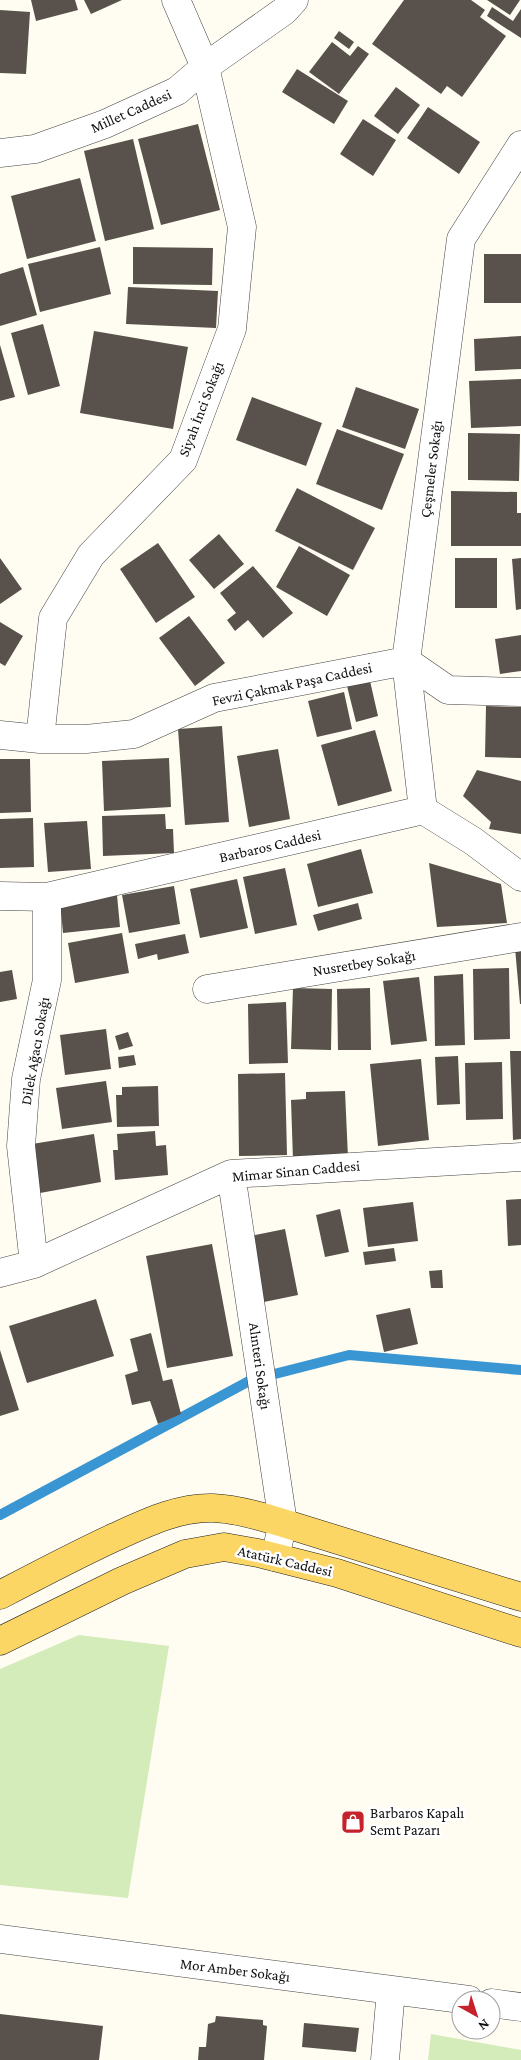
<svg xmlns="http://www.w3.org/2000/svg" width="521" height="2060" font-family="'Crimson Pro',serif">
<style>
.green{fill:#d4ebba}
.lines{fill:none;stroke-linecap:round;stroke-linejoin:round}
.stream{stroke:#3996d2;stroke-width:10}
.building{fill:#59514b}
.minor-casing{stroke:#434343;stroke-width:29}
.major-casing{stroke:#212121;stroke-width:29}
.minor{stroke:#fff;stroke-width:28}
.major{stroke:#fcd665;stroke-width:28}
.labels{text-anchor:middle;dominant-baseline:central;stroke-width:5;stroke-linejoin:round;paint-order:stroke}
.street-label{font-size:15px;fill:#101010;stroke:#fff}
.poi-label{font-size:15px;fill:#101010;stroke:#fff;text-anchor:start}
</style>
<rect width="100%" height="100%" fill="#fffcf2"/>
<path class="green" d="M79,1635L169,1646L128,1898L0,1885V1669Z
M431,2034L521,2050V2060H428Z"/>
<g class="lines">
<path class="stream" d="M0,1515L251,1380L349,1355L521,1370"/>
</g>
<path class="building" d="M31,0H75L78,10L36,21Z
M84,0H122L91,14Z
M404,0H471L485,10L480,17L506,36L462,97L447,86L441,94L372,44Z
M487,0H520L510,15Z
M492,7L513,21L521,9V38L487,16Z
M0,10L30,12L26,74L0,73Z
M339,31L354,42L349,49L334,38Z
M332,42L350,56L358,46L369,54L339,94L309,72Z
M297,69L348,101L334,124L282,92Z
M396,87L420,105L398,134L374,116Z
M428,107L480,142L459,174L407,138Z
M363,119L396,140L373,176L340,154Z
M198,124L220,210L161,225L138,139Z
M133,139L154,229L105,241L84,151Z
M80,178L96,241L27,259L11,196Z
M100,247L111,294L40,312L28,264Z
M133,247L213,248L212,285L133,284Z
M484,254H521V303H484Z
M23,267L37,315L0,326V274Z
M128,287L218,291L216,328L126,324Z
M43,324L60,386L28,395L11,333Z
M94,331L188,347L173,429L80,413Z
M521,336V369L475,371L474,339Z
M0,345L15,397L0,401Z
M521,379V426L471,428L469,381Z
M356,387L419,409L405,449L342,427Z
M252,397L322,423L306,466L236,440Z
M337,429L404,454L382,510L316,484Z
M468,433L520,434L519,481L468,480Z
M297,488L375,528L353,570L275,531Z
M451,491L517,492V513H521V546H451Z
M219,534L244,564L214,589L189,560Z
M158,543L195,597L156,623L120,569Z
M299,546L350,575L327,616L276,587Z
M0,558L22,589L0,604Z
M455,558H497V608H455Z
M521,558V609L516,610L512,559Z
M253,566L293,613L263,638L248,620L235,631L227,620L236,613L220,593Z
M189,616L225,663L195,686L159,638Z
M0,622L23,636L5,666L0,663Z
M521,635V671L500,674L495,639Z
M370,681L378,716L356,722L347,686Z
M344,692L352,729L317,737L308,701Z
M486,706L521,707V758L485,757Z
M222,726L229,822L185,825L178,729Z
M375,730L392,791L338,806L321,745Z
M278,749L290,819L249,827L237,756Z
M169,758L171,807L104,811L102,761Z
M0,759H30L31,812L0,813Z
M477,770L521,781V834L489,829L491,822L463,796Z
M165,814L166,829H173L174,853L103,856L102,816Z
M33,818L34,867L0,868V819Z
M87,821L91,869L48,872L44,823Z
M361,849L373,893L318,907L307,864Z
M429,863L501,884L507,923L437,927Z
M285,868L297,925L255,934L243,877Z
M237,879L248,928L200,938L190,889Z
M174,886L180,924L129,933L122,895Z
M117,895L120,927L63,933L60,901Z
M358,903L362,919L318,931L313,915Z
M122,933L129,973L75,983L68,943Z
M185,934L189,953L158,960L157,954L138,959L135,944Z
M521,947V1004H520L515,948Z
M509,968L510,1039L474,1040L473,969Z
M12,970L17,999L0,1002V972Z
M463,974L465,1045L435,1046L434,976Z
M419,977L427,1041L391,1045L383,981Z
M293,988L332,989L331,1050L291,1049Z
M370,988L371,1050H338L337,989Z
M286,1002L288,1063L249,1064L248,1004Z
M106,1029L111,1069L65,1075L60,1035Z
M128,1032L133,1046L119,1050L115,1036Z
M510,1051H521V1139L513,1140Z
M134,1055L136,1065L119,1068L118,1057Z
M458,1056L460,1104L437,1105L435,1057Z
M421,1059L429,1140L378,1146L370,1064Z
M502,1062L503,1119L466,1120L465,1063Z
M285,1073L287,1155L239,1156L238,1074Z
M106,1081L112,1122L62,1129L56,1088Z
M158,1086L159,1126L117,1127L116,1095H122V1087Z
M345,1091L348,1158L293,1160L291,1100L306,1099V1092Z
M155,1131L156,1146L166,1145L168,1175L115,1180L113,1150H118L117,1134Z
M94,1134L101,1182L40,1193L32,1144Z
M521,1199V1245L508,1246L506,1200Z
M413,1202L418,1241L368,1247L363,1208Z
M340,1209L349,1252L325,1257L316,1215Z
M285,1229L298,1295L264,1302L250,1236Z
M212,1244L233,1356L167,1368L146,1256Z
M394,1248L396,1261L365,1265L363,1252Z
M442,1270L443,1288H431L429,1271Z
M96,1299L114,1356L27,1383L9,1326Z
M410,1308L418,1344L384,1352L376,1315Z
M151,1333L163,1381L172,1379L181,1414L158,1424L150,1401L132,1405L125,1375L138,1371L130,1339Z
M0,1350L19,1410L0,1416Z
M0,2014L103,2026L99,2060H0Z
M216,2016L263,2020V2025L267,2026L264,2060H198L199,2047H206L208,2024L215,2022Z
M304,2023L359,2028L356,2052L302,2047Z"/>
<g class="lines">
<g class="minor-casing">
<path id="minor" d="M0,153L35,149L105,124L177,91L205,67L284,11L294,0
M0,735L40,739H86L134,734L214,698L406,661L448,690L521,692
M40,739L53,618L91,555L183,460L232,329L242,227L205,67L176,0
M423,810L406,661L461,239L521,145
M0,896L47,897L423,810L473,841L521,877
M207,989L521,937
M231,1174L283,1523L275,1557
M34,1264L21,1146L26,1079L47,980V897
M0,1273L34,1264L231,1174L521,1157
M0,1939L469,2000
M491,2003L521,2007
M385,2060L391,1990"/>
</g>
<g class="major-casing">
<path id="major" d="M0,1595C38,1575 76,1555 115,1537C146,1523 178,1507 213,1508C236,1509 261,1516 283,1523L521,1597
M0,1641L122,1581L185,1554L224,1547L258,1553L337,1573L521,1633"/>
</g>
<use href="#minor" class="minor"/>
<use href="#major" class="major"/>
</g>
<defs>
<g id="shop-square" transform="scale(1.25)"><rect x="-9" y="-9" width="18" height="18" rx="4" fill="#c5222b" stroke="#fff"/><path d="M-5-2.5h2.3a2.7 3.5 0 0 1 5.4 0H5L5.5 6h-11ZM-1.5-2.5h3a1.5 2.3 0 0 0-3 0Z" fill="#fff"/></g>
</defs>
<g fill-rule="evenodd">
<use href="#shop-square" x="353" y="1822"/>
</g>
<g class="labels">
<g class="street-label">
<text transform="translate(131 111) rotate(-24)">Millet Caddesi</text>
<text transform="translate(201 409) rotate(-69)">Siyah İnci Sokağı</text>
<text transform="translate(431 469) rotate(-83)">Çeşmeler Sokağı</text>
<text transform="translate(292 684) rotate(-12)">Fevzi Çakmak Paşa Caddesi</text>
<text transform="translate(270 846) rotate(-13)">Barbaros Caddesi</text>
<text transform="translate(364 963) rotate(-9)">Nusretbey Sokağı</text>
<text transform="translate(35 1051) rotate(-80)">Dilek Ağacı Sokağı</text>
<text transform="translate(296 1171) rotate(-5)">Mimar Sinan Caddesi</text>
<text transform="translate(260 1366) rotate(82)">Alınteri Sokağı</text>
<text transform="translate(285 1561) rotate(13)">Atatürk Caddesi</text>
<text transform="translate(235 1970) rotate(7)">Mor Amber Sokağı</text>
</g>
<g class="poi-label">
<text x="370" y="1813">Barbaros Kapalı<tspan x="370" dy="17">Semt Pazarı</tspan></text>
</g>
</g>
<g transform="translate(476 2015) rotate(141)"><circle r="24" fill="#ffffff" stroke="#9f9f9f"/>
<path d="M0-4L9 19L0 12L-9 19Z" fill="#c5222b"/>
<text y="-8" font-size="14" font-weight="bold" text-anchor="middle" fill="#101010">N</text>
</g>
</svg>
